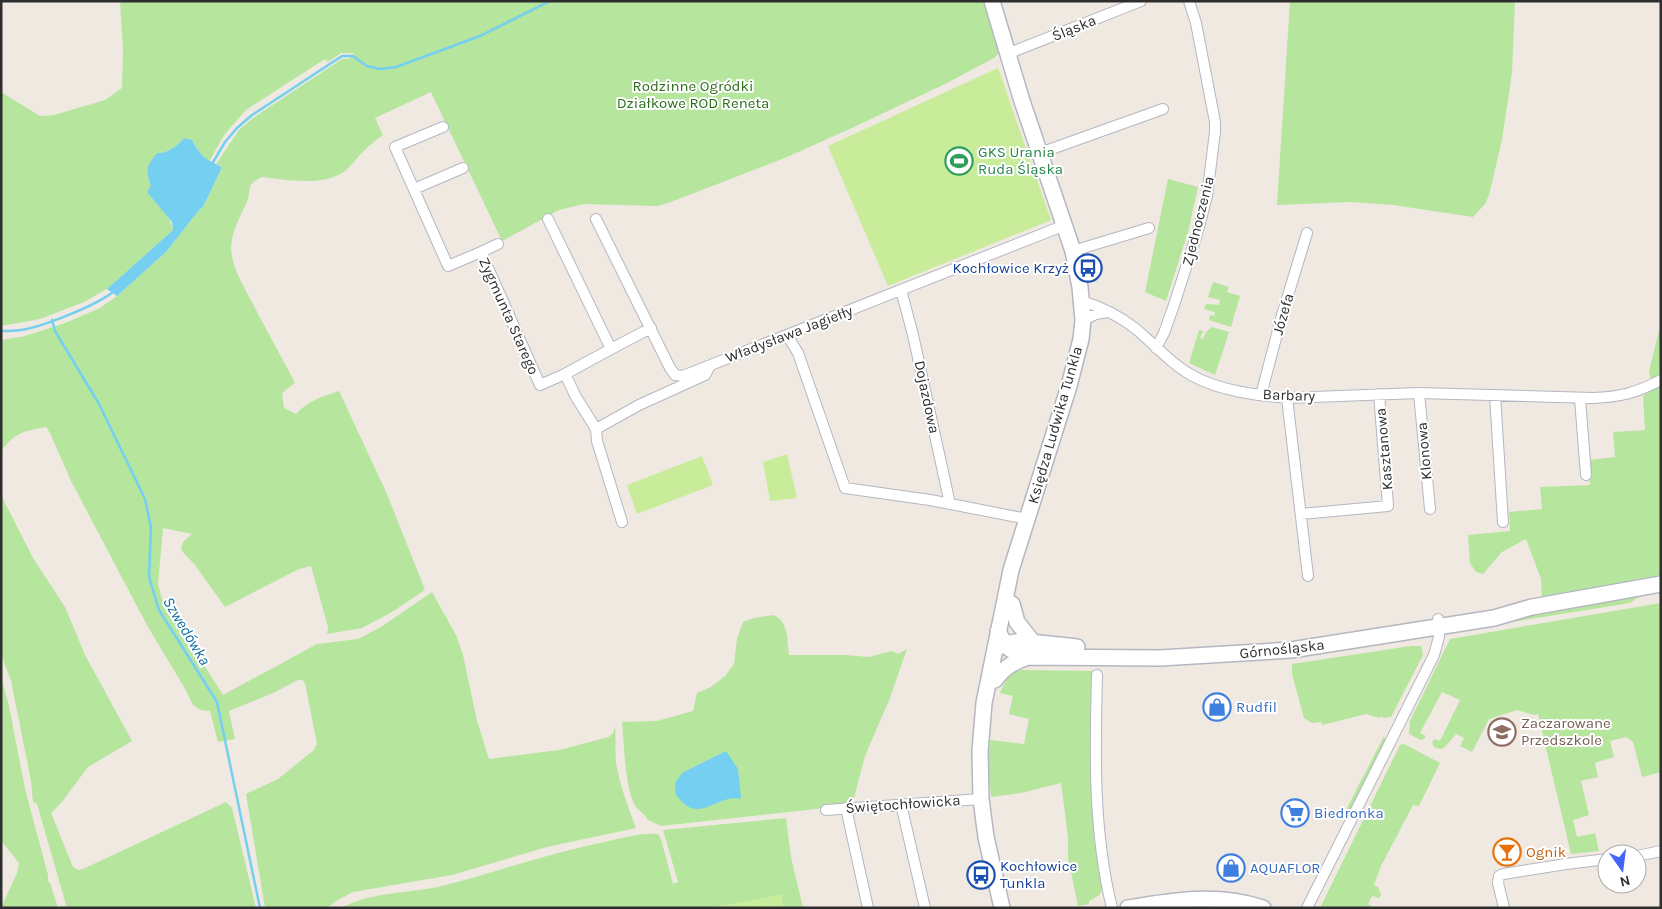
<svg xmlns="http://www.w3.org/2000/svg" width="1662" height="909" font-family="Karla,sans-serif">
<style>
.green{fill:#b6e59e}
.pitch{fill:#c9ec9a}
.water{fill:#75cff0}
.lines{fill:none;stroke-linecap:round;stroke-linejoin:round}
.stream{stroke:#75cff0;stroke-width:2.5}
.street-casing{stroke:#b4b7c1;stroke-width:12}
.secondary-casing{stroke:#b4b7c1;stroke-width:18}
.street{stroke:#fff;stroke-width:10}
.secondary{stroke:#fff;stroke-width:15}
.labels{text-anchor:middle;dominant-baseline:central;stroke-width:4;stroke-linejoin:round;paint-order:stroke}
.street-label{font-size:15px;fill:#2e2e2e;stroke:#fff}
.park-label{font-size:15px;fill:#2c6e1b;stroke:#fff}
.leisure-label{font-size:15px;fill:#27864d;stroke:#fff;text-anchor:start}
.transit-label{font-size:15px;fill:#164399;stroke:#fff;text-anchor:end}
.shop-label{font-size:15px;fill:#366cbe;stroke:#fff;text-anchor:start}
.education-label{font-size:15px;fill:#785e54;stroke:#fff;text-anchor:start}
.food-label{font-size:15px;fill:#c56008;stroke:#fff;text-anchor:start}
.water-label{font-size:16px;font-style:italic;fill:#0d6fa3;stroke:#fff}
</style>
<rect width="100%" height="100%" fill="#efe9e1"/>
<path class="green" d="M120,1H983L999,53L994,58L947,83L852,128L787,157L671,202L657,206L584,204L559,210L502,241L431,92L375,118L383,135C377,140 370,144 365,150C358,156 353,164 346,170C326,187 287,180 262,177C243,186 253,191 246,204C239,219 232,231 231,247C231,268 246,290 255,308C268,333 282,358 295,383L282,393L284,408L296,414C307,401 324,396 339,391L387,494L425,590L392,612L362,628L327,634L328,627L311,566L299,569L225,607L195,565L181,550L183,542L192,534L163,528L158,584L162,599L223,695L317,644L358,639L381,627L432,592L456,635L463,655L477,721L489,759L559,750L609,737L613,733L615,727C616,739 615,752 616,763C620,786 628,807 636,828L547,847L452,875L353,892L336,901L327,908H265L246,794L278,779L314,750L317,744L305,683L302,680H298L273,693L229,711L235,739L218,742L210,711L200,710L193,705L184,687L148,627L71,481L50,433L46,427C23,431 15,433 1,451V340L25,336L65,323L100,308L117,296L166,252L199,210L203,207L222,166L216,164L239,130L253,118L342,59H349L354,53H341L328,62L325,59L246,110L224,135L209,162L200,153L192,140L184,138C178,145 167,154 157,153L148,176C152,190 172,219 173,230L107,289L84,302L40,319L1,326V92L40,116L54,115L105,100L122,88L123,49Z
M1290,1H1515L1512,73L1502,140L1489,195L1485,204L1473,217L1393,205L1351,202L1277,205Z
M1168,179L1198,187L1188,232L1166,301L1145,292Z
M1213,282L1229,287L1227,292L1240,296L1231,327L1209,320L1210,315L1214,316L1215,312L1204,309L1206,304L1219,305L1220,300L1208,297Z
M1661,323V579L1542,598L1541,579L1526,539L1502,552L1483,574L1476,572L1470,563L1468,535L1510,531L1509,512L1542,509L1540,487L1590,485L1588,460L1615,457L1613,432L1645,430L1643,396L1653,389L1649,371Z
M1212,327L1229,332L1215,375L1189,363L1199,330L1203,331L1200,338L1203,339L1206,332Z
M1,495L33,558L65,607L85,655L132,741L88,767L61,803L51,813L73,867L78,870L83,869L226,802L232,808L256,908H67L37,804L33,802L31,781L11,681L1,654Z
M1632,593L1640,596L1630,603L1487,626L1452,633L1457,628L1583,606Z
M1661,603V772L1642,777L1633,742L1626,737L1610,741L1614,757L1595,763L1598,777L1581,781L1589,815L1573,820L1577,837L1595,833L1599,851L1571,854L1538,714L1534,715L1517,710L1489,719L1472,752L1460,746L1464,738L1456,734L1444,748L1440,749L1434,747L1432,743L1434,739L1440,741L1460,700L1442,692L1420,733L1426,736L1424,739L1421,740L1409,734L1410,721L1450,639Z
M774,615C789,622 787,641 789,655H846L869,657L892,651L898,654L907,649L890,698L865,756L852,805L661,826L648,820C644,812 636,810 633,802C625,780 624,746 622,722L657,721L693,711L697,693L711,687L725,676L734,664L737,639L743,622L754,618Z
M1411,646H1421L1423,655L1391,717L1384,718L1381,716L1379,718L1366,714L1322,725L1321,722L1312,723L1304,718L1292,674V664Z
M1021,670L1096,671L1103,883C1101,896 1101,894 1089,901V904L1078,906L1068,858V837L1061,783L1021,793L991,797L988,763L990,740L1024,744L1029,719L1009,714L1013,696L1000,693C1005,682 1008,673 1021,670Z
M1,676L9,706L25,789L48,875V881L50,883L58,908H1L17,873L19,863L3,843L1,837Z
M1384,736L1386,742L1347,818L1344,814Z
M1404,744L1440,763L1419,806L1413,805L1381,866L1374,885L1378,887L1381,895L1379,898L1372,896L1368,904L1374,908H1320L1400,745Z
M786,818L791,857L803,908H783L781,895L712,908H342C372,891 408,894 442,886C497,872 549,853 605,842C622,838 640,833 658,834L661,839L673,884L678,882L663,830Z"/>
<path class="pitch" d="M998,68L1051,220L888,286L828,146Z
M787,454L797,498L770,501L763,462Z
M702,456L713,485L637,514L627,485Z
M781,895L783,908H712Z"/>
<path class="water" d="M184,138L192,140C202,158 204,158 222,167L203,207L199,210L166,252L117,296L107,289L173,230L172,222L147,192L151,186C145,169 147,166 157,153C167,154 178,145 184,138Z
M726,751L738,769L741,797L740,799C721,794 705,817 687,806C683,804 679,798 676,795L675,783L682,773Z"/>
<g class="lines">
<path class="stream" d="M212,164L225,142L237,128L252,115L342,56H353L367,66L380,69L396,67L480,36L550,1
M52,320L55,331L99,404L145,499L151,527L149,577L159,610L217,702L260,908
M1,331C8,331 14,331 21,330C42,327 98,305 114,291"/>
<g class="street-casing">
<path id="street" d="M1007,54L1141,1
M443,127L395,147L448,266L481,252L540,385L565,374L576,397L596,429
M1040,153L1163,109
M414,189L463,168
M548,219L611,349L565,374
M596,219L670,368L675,375L683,376L1065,225
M1073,251L1149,228
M481,252L498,244
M901,290L913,335L950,504
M1082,301C1101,307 1121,317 1136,329C1155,345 1171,364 1193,376C1221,391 1255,395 1287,398L1419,393L1593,398C1620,397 1636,393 1661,380
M1083,320L1096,314L1108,312
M787,335L798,353L845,488L930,500L1027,519
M1156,348L1164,333L1174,305L1199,227L1207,196L1215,132V122L1196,23L1189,1
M611,349L651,328
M1419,393L1430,509
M1261,395L1282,315L1307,233
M1495,395L1503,522
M1287,398L1308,576
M1580,399L1586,475
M1301,514L1388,506L1379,394
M622,522L597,441L596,429L639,405L705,375L710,366
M1097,675C1095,753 1093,831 1112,908
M901,804L925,908
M846,808L868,908
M826,810L981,799
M1637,856L1661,851
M1307,908L1434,655L1439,637L1438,619
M1504,908L1498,883L1499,876L1503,874L1566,864L1607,859"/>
</g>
<g class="secondary-casing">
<path id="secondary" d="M992,1L1022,101L1073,251L1080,287L1083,320L1081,339L1069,386L1011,570L984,703L980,751L981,799L986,837L1002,908
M1012,604L1017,622L1032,641
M998,631C1006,648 1010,652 1028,657L1160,658L1291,650L1494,618L1532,607L1661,584
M999,647L1004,644L1021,641L1077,647
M995,680C1004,667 1014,662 1028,657
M1128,908C1173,900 1218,893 1263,908"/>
</g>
<use href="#street" class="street"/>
<use href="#secondary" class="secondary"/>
</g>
<defs>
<g id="stadium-ring" transform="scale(1.4375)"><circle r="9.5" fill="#fff" stroke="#2e9e5b" stroke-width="1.5"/><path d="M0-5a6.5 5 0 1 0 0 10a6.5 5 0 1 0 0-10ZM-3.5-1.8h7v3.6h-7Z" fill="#2e9e5b"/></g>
<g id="bus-ring" transform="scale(1.4375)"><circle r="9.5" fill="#fff" stroke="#1a4fb4" stroke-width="1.5"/><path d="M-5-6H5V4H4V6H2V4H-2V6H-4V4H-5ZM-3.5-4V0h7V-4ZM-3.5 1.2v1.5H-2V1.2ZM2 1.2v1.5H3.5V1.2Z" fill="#1a4fb4"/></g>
<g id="shop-ring" transform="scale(1.4375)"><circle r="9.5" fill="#fff" stroke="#3f7fe0" stroke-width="1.5"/><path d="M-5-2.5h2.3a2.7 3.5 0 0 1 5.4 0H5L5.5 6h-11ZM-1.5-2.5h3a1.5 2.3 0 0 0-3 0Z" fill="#3f7fe0"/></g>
<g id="school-ring" transform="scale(1.4375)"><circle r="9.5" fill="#fff" stroke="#8d6e63" stroke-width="1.5"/><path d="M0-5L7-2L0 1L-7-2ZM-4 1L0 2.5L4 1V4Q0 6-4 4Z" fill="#8d6e63"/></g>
<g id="supermarket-ring" transform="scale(1.4375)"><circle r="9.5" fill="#fff" stroke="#3f7fe0" stroke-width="1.5"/><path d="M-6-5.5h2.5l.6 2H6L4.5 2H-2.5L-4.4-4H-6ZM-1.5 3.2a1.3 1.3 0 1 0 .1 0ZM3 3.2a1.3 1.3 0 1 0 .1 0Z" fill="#3f7fe0"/></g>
<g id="bar-ring" transform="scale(1.4375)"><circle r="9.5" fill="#fff" stroke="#e8710a" stroke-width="1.5"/><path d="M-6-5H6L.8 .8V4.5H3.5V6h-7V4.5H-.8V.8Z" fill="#e8710a"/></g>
</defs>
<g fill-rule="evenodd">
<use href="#stadium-ring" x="959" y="161"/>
<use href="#bus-ring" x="1088" y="268"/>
<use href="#shop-ring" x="1217" y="707"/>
<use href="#school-ring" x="1502" y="732"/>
<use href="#supermarket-ring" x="1295" y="813"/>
<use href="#bar-ring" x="1507" y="852"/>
<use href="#shop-ring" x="1231" y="868"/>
<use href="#bus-ring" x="981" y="875"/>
</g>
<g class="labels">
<g class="street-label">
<text transform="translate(1074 28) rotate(-22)">Śląska</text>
<text transform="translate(1198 221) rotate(-76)">Zjednoczenia</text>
<text transform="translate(1283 314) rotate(-74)">Józefa</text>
<text transform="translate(509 316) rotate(66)">Zygmunta Starego</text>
<text transform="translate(789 334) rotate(-21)">Władysława Jagiełły</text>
<text transform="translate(1289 395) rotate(2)">Barbary</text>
<text transform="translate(927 397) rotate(78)">Dojazdowa</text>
<text transform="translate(1055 425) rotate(-74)">Księdza Ludwika Tunkla</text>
<text transform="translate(1384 449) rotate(-95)">Kasztanowa</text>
<text transform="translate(1424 451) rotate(-95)">Klonowa</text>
<text transform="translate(1282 649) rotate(-6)">Górnośląska</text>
<text transform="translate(903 804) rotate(-4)">Świętochłowicka</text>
</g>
<g class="park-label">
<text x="693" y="86">Rodzinne Ogródki<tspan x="693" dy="17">Działkowe ROD Reneta</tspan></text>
</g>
<g class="leisure-label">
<text x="978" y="152">GKS Urania<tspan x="978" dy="17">Ruda Śląska</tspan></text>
</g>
<g class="transit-label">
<text x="1069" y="268">Kochłowice Krzyż</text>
<text x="1000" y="866" text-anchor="start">Kochłowice<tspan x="1000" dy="17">Tunkla</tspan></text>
</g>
<g class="shop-label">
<text x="1236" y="707">Rudfil</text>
<text x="1314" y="813">Biedronka</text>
<text x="1250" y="868">AQUAFLOR</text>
</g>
<g class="education-label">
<text x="1521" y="723">Zaczarowane<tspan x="1521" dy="17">Przedszkole</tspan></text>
</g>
<g class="food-label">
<text x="1526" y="852">Ognik</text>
</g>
<g class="water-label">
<text transform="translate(187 631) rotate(59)">Szwedówka</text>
</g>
</g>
<rect width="1662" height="909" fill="none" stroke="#2e2e2e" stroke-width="5"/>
<g transform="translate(1622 869) rotate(166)"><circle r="24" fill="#ffffff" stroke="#ababab"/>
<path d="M0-4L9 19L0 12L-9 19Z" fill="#4264fb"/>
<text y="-8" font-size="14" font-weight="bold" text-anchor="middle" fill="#2e2e2e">N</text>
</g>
</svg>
